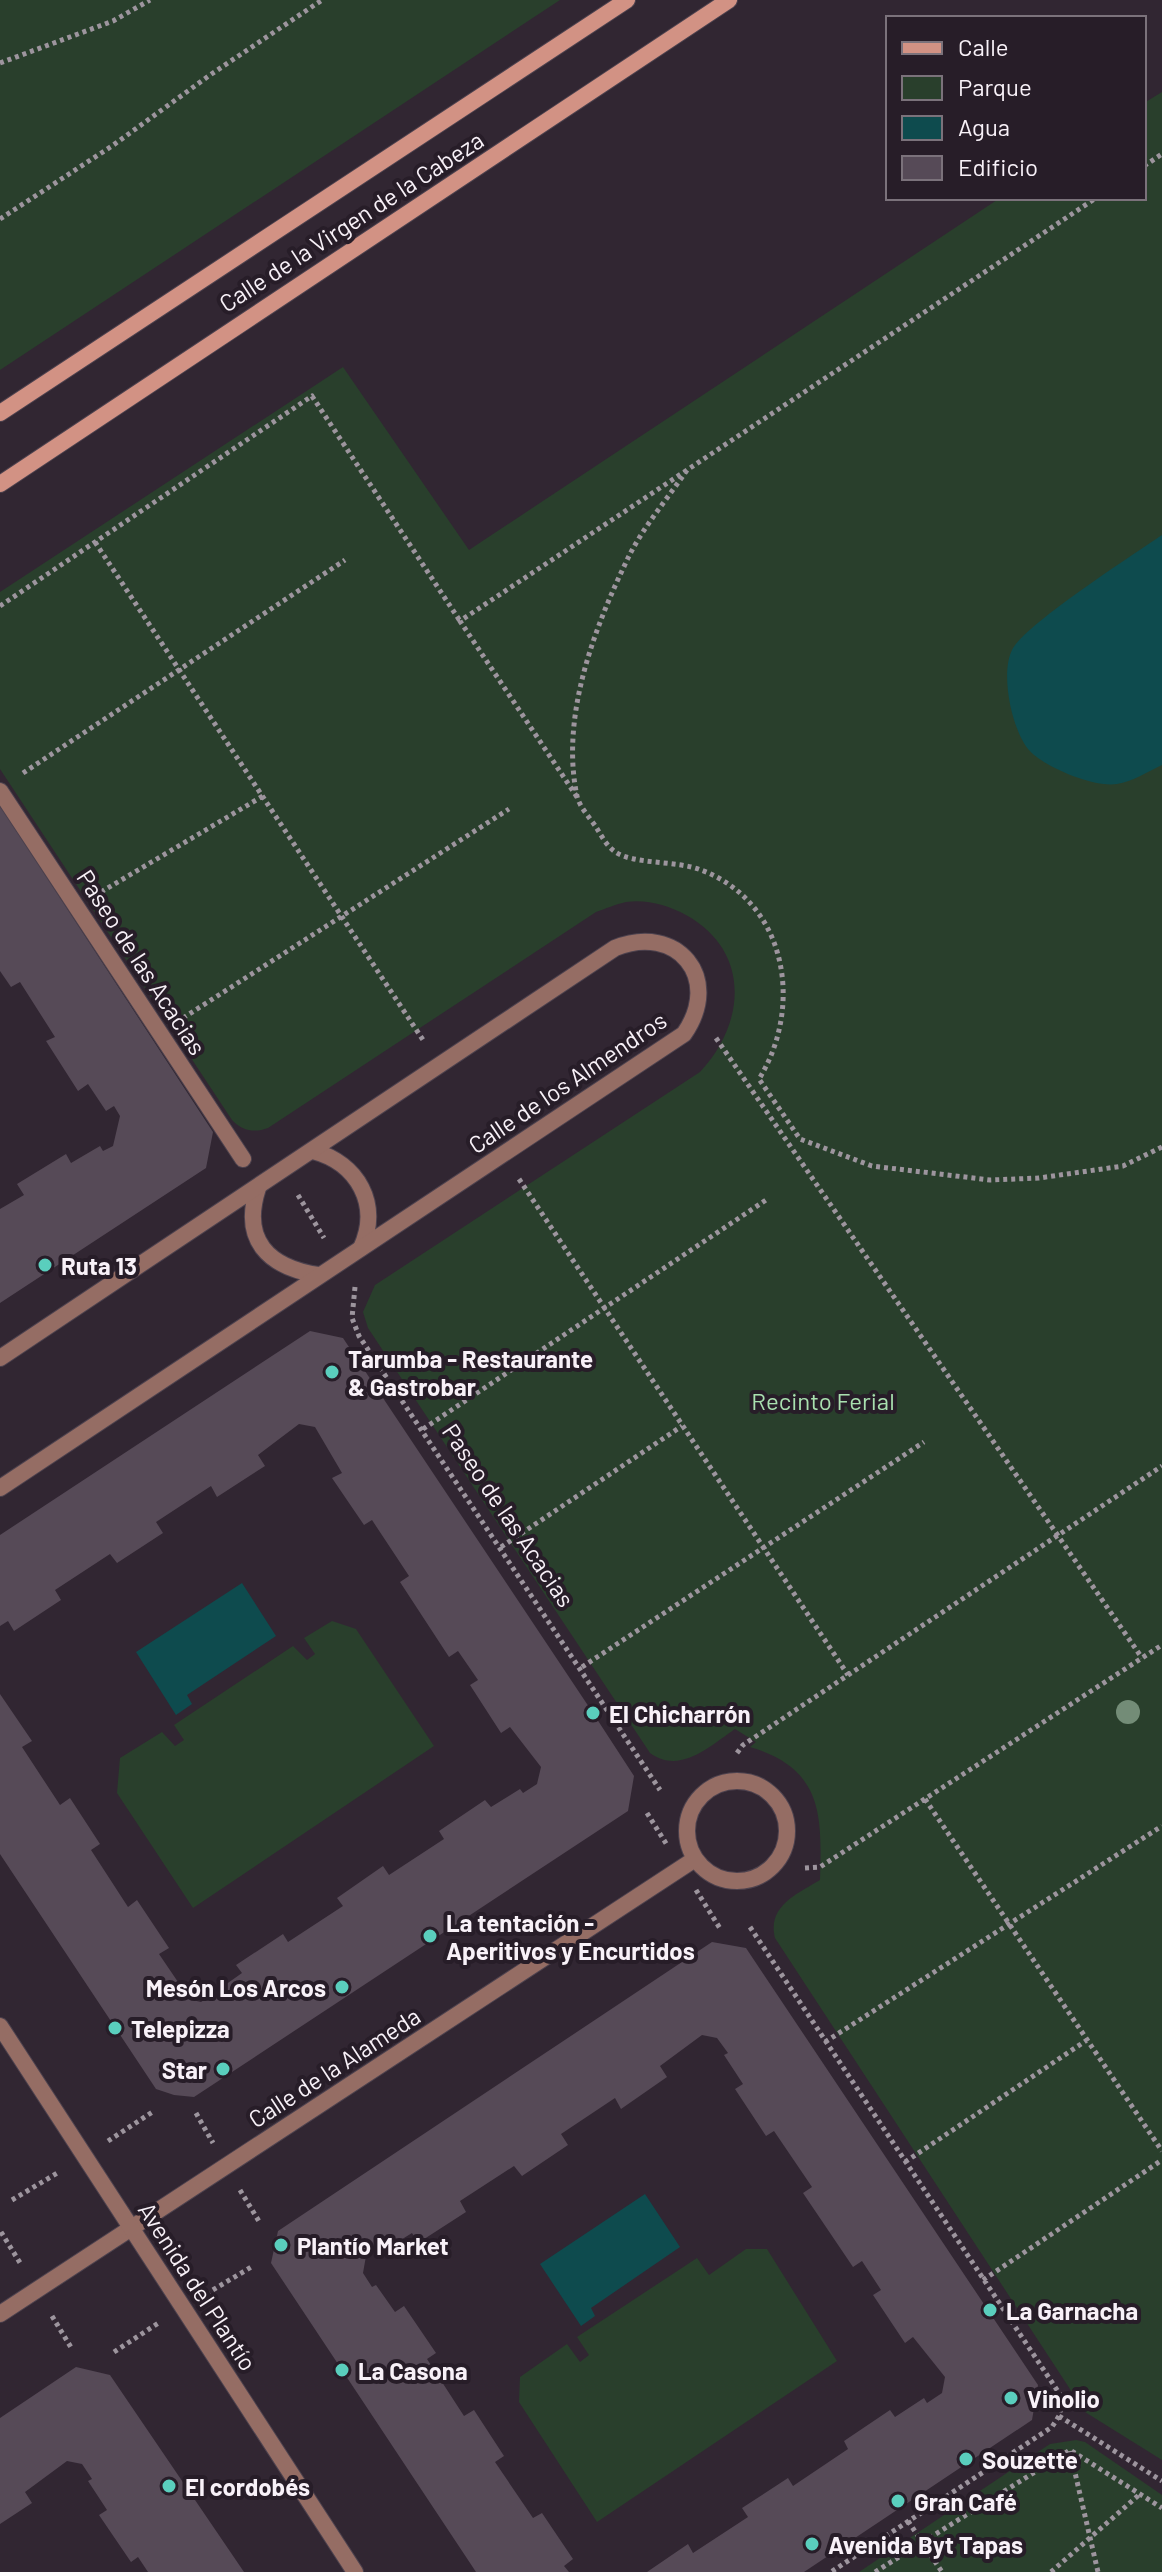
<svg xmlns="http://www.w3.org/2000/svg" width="1162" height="2572" font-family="Barlow,sans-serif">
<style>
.green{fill:#293f2c}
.water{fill:#0e4b4e}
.building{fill:#564a57}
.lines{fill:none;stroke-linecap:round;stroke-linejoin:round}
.service-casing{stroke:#4d424e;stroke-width:18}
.pedestrian-casing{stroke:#4d424e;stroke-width:18}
.minor-casing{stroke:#4d424e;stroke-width:18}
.tertiary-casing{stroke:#4d424e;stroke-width:18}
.secondary-casing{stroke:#4d424e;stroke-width:18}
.path{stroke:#9d959e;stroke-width:5;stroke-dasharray:4 4;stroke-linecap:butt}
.service{stroke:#956d64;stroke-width:16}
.pedestrian{stroke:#956d64;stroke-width:16}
.minor{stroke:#956d64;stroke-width:16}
.tertiary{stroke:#956d64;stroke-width:16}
.secondary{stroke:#d29284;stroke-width:16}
.tree{fill:#738c77}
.poi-dot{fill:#5acebd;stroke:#271d28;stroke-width:3}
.labels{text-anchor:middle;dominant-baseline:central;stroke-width:8;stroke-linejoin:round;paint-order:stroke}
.street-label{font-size:24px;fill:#f8f1f8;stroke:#271d28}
.poi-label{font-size:24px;font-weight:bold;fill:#f8f1f8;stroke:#271d28;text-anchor:start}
.park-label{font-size:24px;fill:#a9e0af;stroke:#271d28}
</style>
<rect width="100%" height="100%" fill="#312632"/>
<path class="green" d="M0,0H560L0,370Z
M1162,92V2460L1085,2412L775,1938C767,1906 797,1894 820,1880C822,1815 823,1769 750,1747L756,1742L735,1729C710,1746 680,1775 650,1753L368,1328L363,1312L375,1285L700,1072C746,1023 751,951 686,915C668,905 646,899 626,902C616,904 605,909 596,912L268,1128C255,1133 242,1131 232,1120L0,769V592L343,367L469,550L1000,198H1144V103Z
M332,1621L356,1629L434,1746L193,1908L117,1793L120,1758L162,1732L175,1746L184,1740L174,1725L293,1646L307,1660L315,1654L304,1638Z
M746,2249H767L837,2361L597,2522L519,2402L520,2377L567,2344L580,2362L589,2355L577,2337L697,2258L709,2275Z
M1076,2440L1085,2442L1162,2495V2572H859L1050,2444Z"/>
<path class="water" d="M1162,535V765C1149,771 1132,782 1117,784C1095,788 1043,767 1028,749C1012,729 1000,674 1012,650C1024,625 1133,555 1162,535Z
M242,1583L276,1636L187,1695L192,1704L176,1715L136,1652Z
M645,2194L680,2247L591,2308L595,2316L581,2326L540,2264Z"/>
<path class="building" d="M0,806L213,1132L206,1168L0,1303V1209L24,1195L17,1184L66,1154L71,1163L100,1146L103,1151L113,1146L120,1116L114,1106L106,1111L88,1084L78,1091L46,1041L55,1037L20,982L11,987L0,971Z
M310,1331L343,1338L593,1713L634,1776L628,1811L194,2097L174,2095L156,2089L0,1854V1694L32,1741L22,1747L60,1805L70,1798L100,1844L91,1850L128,1907L137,1900L169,1948L159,1954L178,1982L174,1985L184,1998L201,2002L242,1973L236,1965L283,1934L288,1942L343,1906L337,1898L383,1866L389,1875L444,1839L439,1831L485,1800L491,1807L520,1789L523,1793L537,1784L541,1767L510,1727L501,1733L470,1685L478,1680L458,1651L449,1657L400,1582L409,1576L372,1520L364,1525L332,1478L342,1473L315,1427L299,1424L258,1455L265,1466L217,1497L211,1486L156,1522L163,1533L117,1563L110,1554L55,1590L61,1600L14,1631L8,1621L0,1626V1535Z
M712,1942L746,1948L1038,2385L1032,2420L804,2572H647L688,2544L693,2553L748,2517L742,2508L788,2478L793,2486L848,2449L844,2441L890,2410L895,2417L924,2398L927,2403L942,2393L945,2377L913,2337L905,2343L873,2295L881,2290L862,2261L853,2267L803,2193L812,2187L774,2131L766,2136L735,2089L743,2084L724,2055L728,2053L717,2038L702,2035L660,2066L667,2077L621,2109L615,2098L561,2134L568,2145L522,2176L514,2166L460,2201L466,2212L418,2243L412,2233L383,2251L381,2246L366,2256L363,2273L372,2287L376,2285L395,2312L404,2306L436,2353L427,2359L464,2416L474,2410L504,2456L495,2462L533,2518L542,2513L573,2559L564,2566L569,2572H476L271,2263L278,2231Z
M76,2367L110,2375L244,2572H148L138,2557L131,2562L99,2515L107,2510L88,2481L92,2479L82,2464L67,2461L25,2492L32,2503L0,2524V2418Z"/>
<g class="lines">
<g class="service-casing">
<path id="service" d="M313,1151C358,1163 381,1205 361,1248
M258,1188C241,1240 268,1267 318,1275"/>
</g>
<g class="pedestrian-casing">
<path id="pedestrian" d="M0,791L243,1159"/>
</g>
<g class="minor-casing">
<path id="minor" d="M0,1358L615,948C677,923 723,978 684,1034L0,1488
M687 1831a50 50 0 1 1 100 0a50 50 0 1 1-100 0Z
M0,2314L695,1859"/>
</g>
<g class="tertiary-casing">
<path id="tertiary" d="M0,2026L355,2572"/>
</g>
<g class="secondary-casing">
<path id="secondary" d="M0,413L627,0
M0,484L729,0"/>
</g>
<path class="path" d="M0,63L113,21L150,0
M1144,166L1162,154
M0,219L112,146L210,75L322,0
M687,470C668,498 644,526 629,556C595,626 560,716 577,796C579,806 590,818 596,827C601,835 606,845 614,851C632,865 676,860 701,870C787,902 804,1006 759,1079L800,1139L872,1166L990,1180L1039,1178L1123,1166L1162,1147
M95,542L423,1040
M0,606L312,396L460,621
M23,773L345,560
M577,797L460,621L1096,198
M101,892L263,796
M183,1018L509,809
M716,1038L1142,1658
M519,1179L848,1675
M298,1195L324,1238
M355,1287L352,1318L359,1336L660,1790
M423,1429L769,1198
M501,1547L682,1426
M582,1667L924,1442
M737,1753L743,1745L1162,1466
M925,1799L1162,2151
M647,1813L667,1845
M805,1868L820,1867L1162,1645
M696,1890L721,1930
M750,1927L1063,2399L1059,2416L1052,2427L831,2572
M825,2042L1162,1826
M196,2113L213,2143
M108,2141L154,2111
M905,2162L1087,2040
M240,2190L260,2223
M12,2200L59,2172
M1,2232L22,2266
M983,2280L1162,2160
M206,2294L253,2266
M52,2316L72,2349
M114,2352L160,2322
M1059,2416L1162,2481
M1070,2451L1098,2572
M908,2521L942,2572
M875,2572L1070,2450L1162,2508
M1051,2572L1140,2494"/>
<use href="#service" class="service"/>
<use href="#pedestrian" class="pedestrian"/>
<use href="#minor" class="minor"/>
<use href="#tertiary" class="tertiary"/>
<use href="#secondary" class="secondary"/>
</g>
<circle class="tree" cx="1128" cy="1712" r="12"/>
<g class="poi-dot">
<circle cx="45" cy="1265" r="8"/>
<circle cx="332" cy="1372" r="8"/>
<circle cx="593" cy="1713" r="8"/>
<circle cx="430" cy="1936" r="8"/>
<circle cx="342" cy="1987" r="8"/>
<circle cx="115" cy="2028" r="8"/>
<circle cx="223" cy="2069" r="8"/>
<circle cx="281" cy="2245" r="8"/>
<circle cx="990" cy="2310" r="8"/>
<circle cx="342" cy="2370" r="8"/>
<circle cx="1011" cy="2398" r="8"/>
<circle cx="966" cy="2459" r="8"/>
<circle cx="169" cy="2486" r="8"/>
<circle cx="898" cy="2501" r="8"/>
<circle cx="812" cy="2544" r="8"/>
</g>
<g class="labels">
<g class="street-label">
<text transform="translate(351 221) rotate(-33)">Calle de la Virgen de la Cabeza</text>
<text transform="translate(142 962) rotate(57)">Paseo de las Acacias</text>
<text transform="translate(567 1082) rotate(-34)">Calle de los Almendros</text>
<text transform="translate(509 1515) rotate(56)">Paseo de las Acacias</text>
<text transform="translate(334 2067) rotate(-33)">Calle de la Alameda</text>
<text transform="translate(198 2286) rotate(57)">Avenida del Plantío</text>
</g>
<g class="poi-label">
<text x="61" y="1265">Ruta 13</text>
<text x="348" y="1358">Tarumba - Restaurante<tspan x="348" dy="28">&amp; Gastrobar</tspan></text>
<text x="609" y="1713">El Chicharrón</text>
<text x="446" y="1922">La tentación -<tspan x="446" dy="28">Aperitivos y Encurtidos</tspan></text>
<text x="326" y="1987" text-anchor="end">Mesón Los Arcos</text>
<text x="131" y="2028">Telepizza</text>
<text x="207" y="2069" text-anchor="end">Star</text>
<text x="297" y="2245">Plantío Market</text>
<text x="1006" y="2310">La Garnacha</text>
<text x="358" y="2370">La Casona</text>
<text x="1027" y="2398">Vinolio</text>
<text x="982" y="2459">Souzette</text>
<text x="185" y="2486">El cordobés</text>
<text x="914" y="2501">Gran Café</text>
<text x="828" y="2544">Avenida Byt Tapas</text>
</g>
<g class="park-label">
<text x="823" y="1400">Recinto Ferial</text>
</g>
</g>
<rect x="886" y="16" width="260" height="184" fill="#271d28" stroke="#7b727b" stroke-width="2"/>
<rect x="902" y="42" width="40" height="12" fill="#d29284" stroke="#7b727b" stroke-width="2"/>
<text x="958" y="56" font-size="24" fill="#f8f1f8">Calle</text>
<rect x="902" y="76" width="40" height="24" fill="#293f2c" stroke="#7b727b" stroke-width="2"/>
<text x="958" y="96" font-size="24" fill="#f8f1f8">Parque</text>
<rect x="902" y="116" width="40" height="24" fill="#0e4b4e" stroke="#7b727b" stroke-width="2"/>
<text x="958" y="136" font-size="24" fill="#f8f1f8">Agua</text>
<rect x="902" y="156" width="40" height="24" fill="#564a57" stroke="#7b727b" stroke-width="2"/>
<text x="958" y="176" font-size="24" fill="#f8f1f8">Edificio</text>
</svg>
